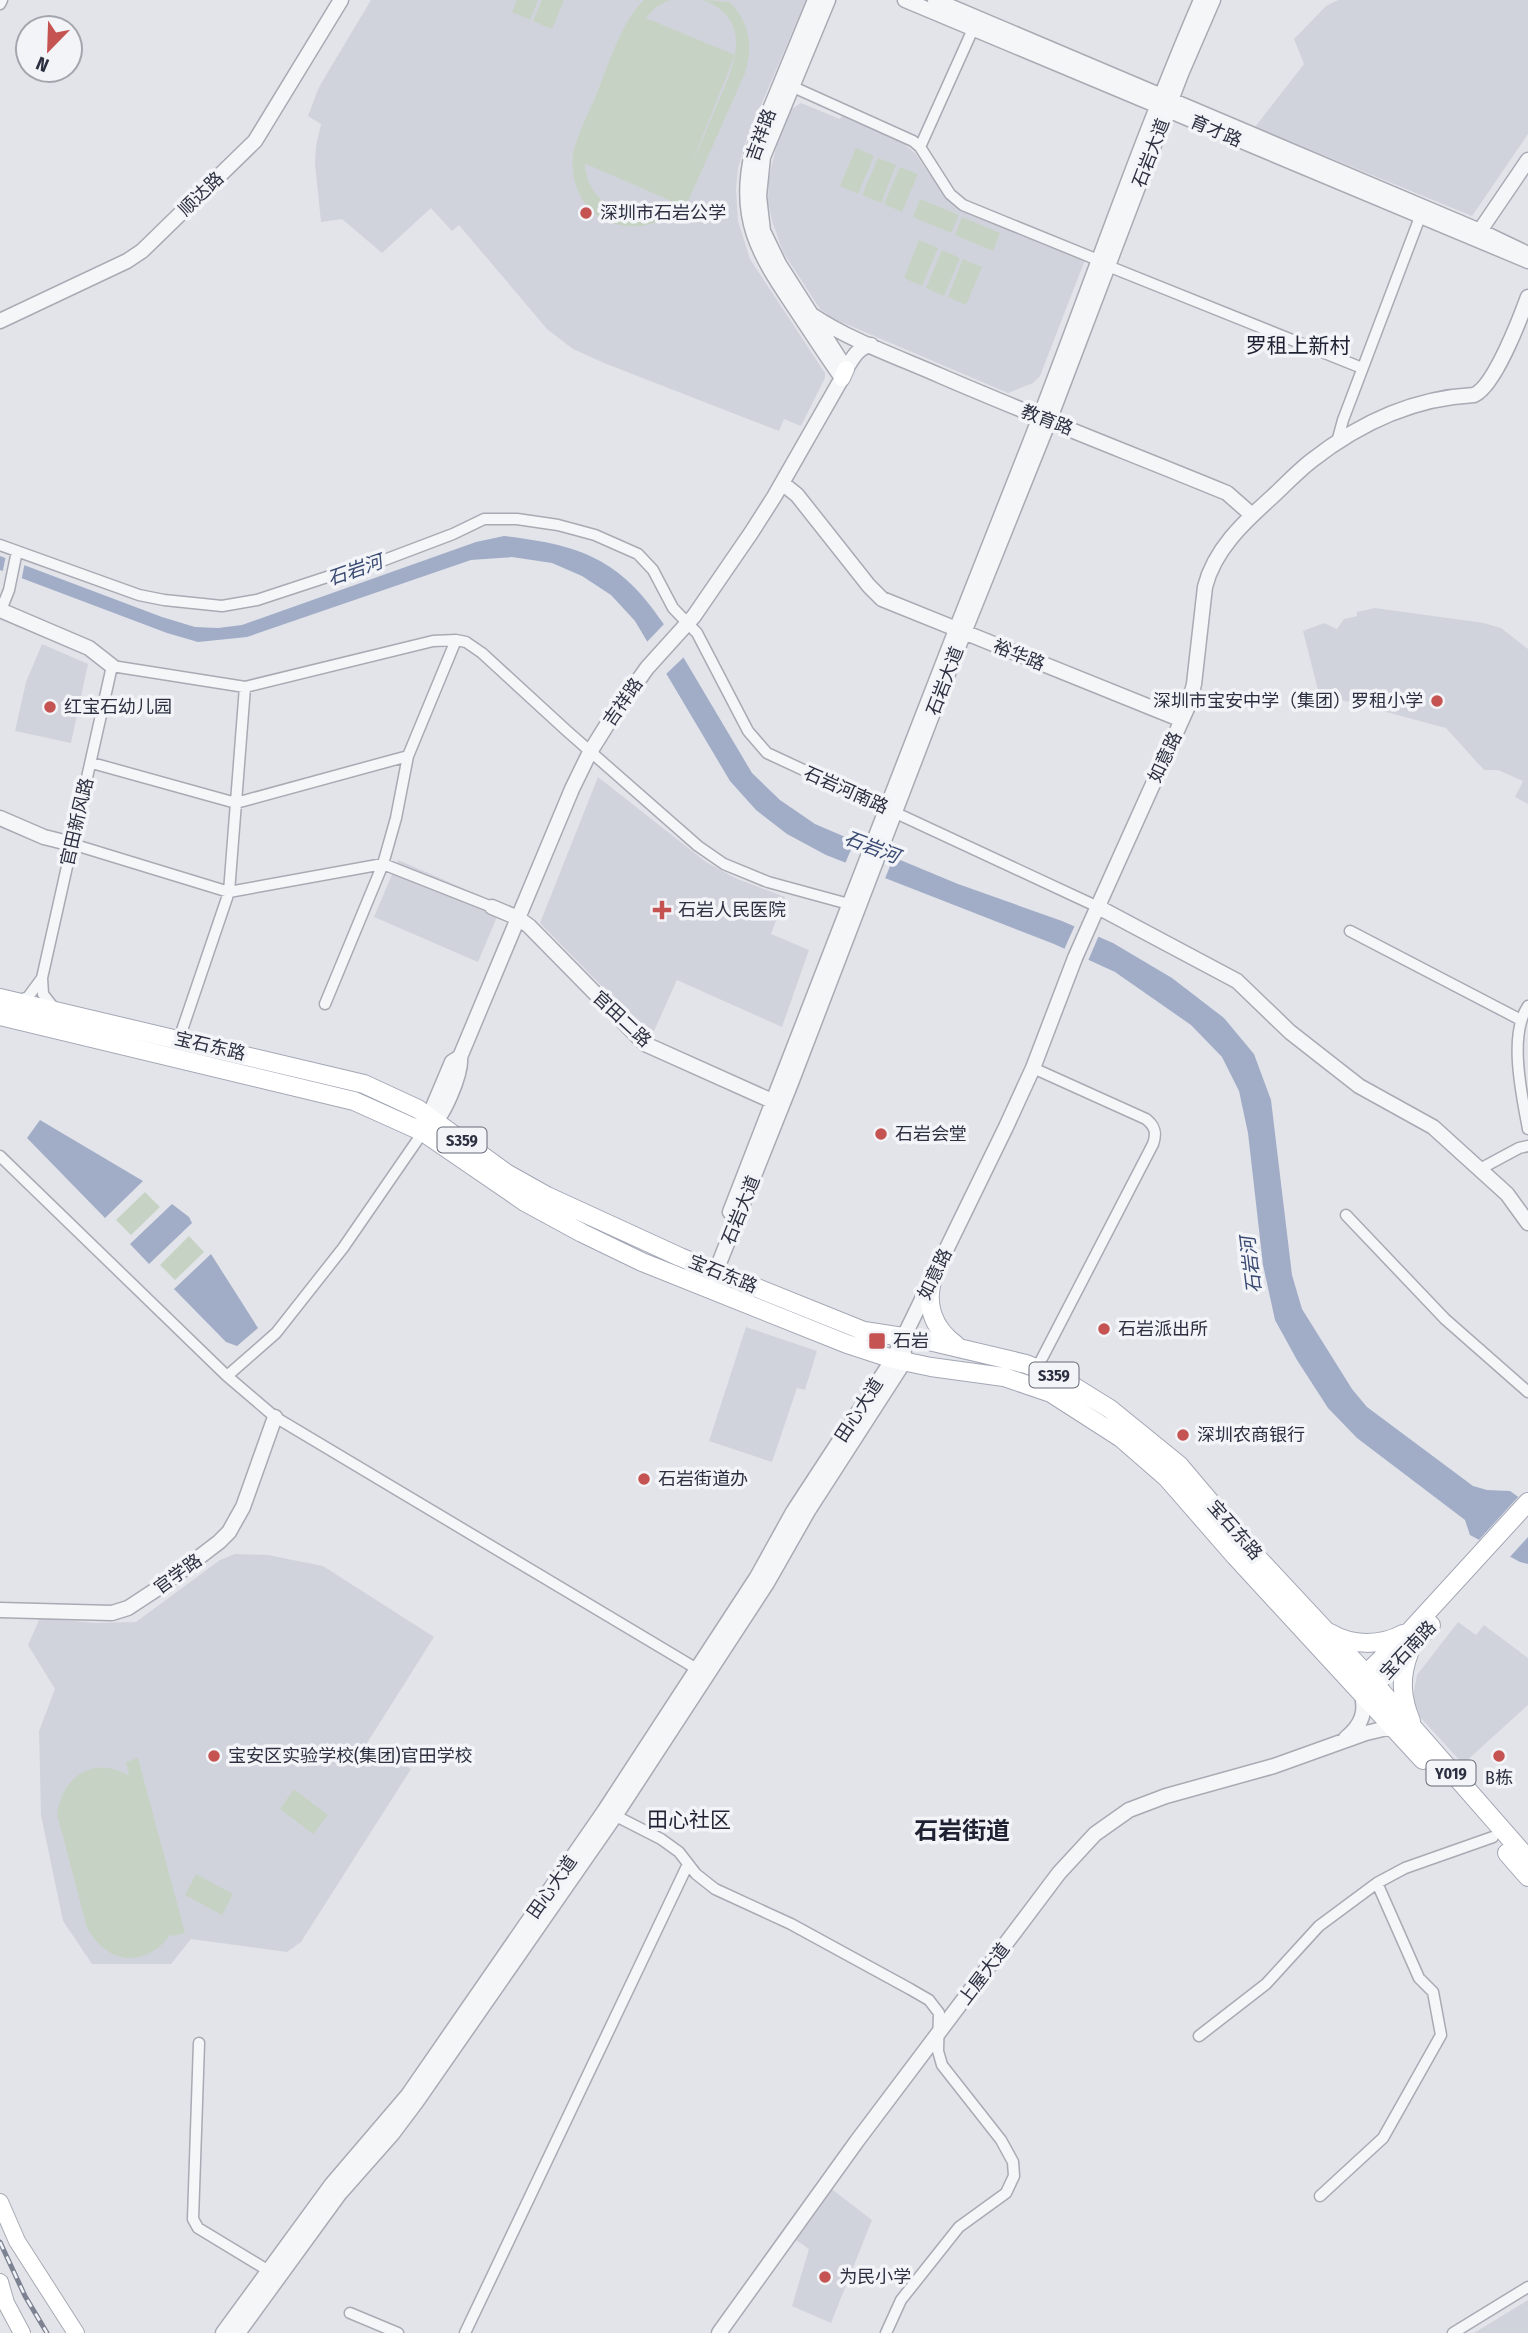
<svg xmlns="http://www.w3.org/2000/svg" width="1528" height="2333" font-family="'Fira Sans Condensed','Noto Sans SC',sans-serif">
<style>
.built{fill:#d1d3dc}
.green{fill:#c6d3c4;fill-rule:evenodd}
.water{fill:#a1adc7}
.pier{fill:#e3e4ea}
.lines{fill:none;stroke-linecap:round;stroke-linejoin:round}
.minor-casing{stroke:#a8aab4;stroke-width:13}
.tertiary-casing{stroke:#a8aab4;stroke-width:17}
.secondary-casing{stroke:#a8aab4;stroke-width:18}
.primary-casing{stroke:#a3a7b5;stroke-width:20}
.minor{stroke:#f5f6f8;stroke-width:10}
.tertiary{stroke:#f5f6f8;stroke-width:14}
.secondary{stroke:#fff;stroke-width:16}
.primary{stroke:#fff;stroke-width:18}
.rail-casing{stroke:#7d8292;stroke-width:5}
.rail{stroke:#f2f4f7;stroke-width:2.5;stroke-dasharray:8;stroke-linecap:butt}
.tertiary-bridge-casing{stroke:#a8aab4;stroke-width:17;stroke-linecap:butt}
.tertiary-bridge{stroke:#f5f6f8;stroke-width:14}
.poi-dot{fill:#c55352;stroke:#f2f4f7;stroke-width:2.5}
.labels{text-anchor:middle;dominant-baseline:central;stroke-width:7;stroke-linejoin:round;paint-order:stroke}
.shield{fill:#f2f4f7;stroke:#676b78;stroke-width:2}
.shield-label{font-size:16px;font-weight:bold;fill:#2c3041}
.street-label{font-size:18px;fill:#2c3041;stroke:#f2f4f7}
.poi-label{font-size:18px;fill:#2c3041;stroke:#f2f4f7;text-anchor:start}
.water-label{font-size:19px;font-style:italic;fill:#394972;stroke:#f2f4f7}
.quarter-label{font-size:21px;fill:#1e2132;stroke:#f2f4f7}
.district-label{font-size:24px;font-weight:bold;fill:#1e2132;stroke:#f2f4f7}
</style>
<rect width="100%" height="100%" fill="#e3e4ea"/>
<path class="built" d="M371,0H806L747,138L738,168L736,189L738,221L750,259L825,373V378L801,426L784,419L779,431L604,363L573,349L547,329L459,225L452,231L431,208L382,253L342,219L321,222L315,164L316,146L321,124L308,116L319,87Z
M1338,0H1528V134L1472,216L1255,127L1304,64L1294,39L1326,6Z
M801,103L840,119L842,116L902,142L915,153L946,198L961,209L1085,260L1040,376L1033,383L1008,393L832,318L820,309L783,252L772,221L768,201L769,178L776,148L790,110Z
M1375,608L1484,623L1501,628L1528,649V804L1515,797L1523,781L1498,770H1484L1446,728L1319,694L1303,631L1324,623L1337,629L1344,619L1357,616V612Z
M42,644L88,664L71,743L15,731L26,682Z
M598,777L706,862L735,878L785,897L771,934L809,950L782,1027L677,980L654,1031L631,1016L540,923Z
M398,860L502,905L478,962L374,917Z
M746,1327L817,1351L805,1390L797,1388L772,1462L709,1441Z
M235,1554L268,1555L323,1566L434,1637L367,1743L411,1769L301,1942L287,1952L191,1939L171,1964H92L63,1921L41,1815L39,1731L55,1689L28,1645L40,1618L96,1623L136,1622L220,1560Z
M1458,1622L1476,1635L1484,1625L1528,1658V1705L1463,1764L1420,1717L1413,1696L1417,1675Z
M829,2187L872,2220L831,2323L792,2306L809,2249L793,2238Z
M1528,2299V2333H1474L1528,2300Z"/>
<path class="green" d="M517,0H538L530,20L512,12Z
M542,0H564L552,29L533,21Z
M644,0H670L656,7L646,18L735,55L693,160C702,143 709,123 717,105C733,68 756,21 703,0L730,2C749,22 754,46 745,73L689,199C653,244 579,233 573,171C572,164 572,156 574,150C578,133 587,116 594,100C606,72 622,19 644,0ZM585,165L586,164L671,201C638,230 588,208 585,165Z
M856,148L874,156L858,194L840,186Z
M878,158L896,165L881,203L862,195Z
M900,167L918,174L902,212L884,204Z
M920,199L959,215L951,233L913,217Z
M962,217L1000,233L993,251L955,235Z
M919,240L938,248L922,286L904,278Z
M942,250L960,258L944,296L926,288Z
M963,259L982,267L966,305L948,297Z
M145,1192L160,1207L131,1235L116,1220Z
M189,1236L204,1252L175,1280L160,1265Z
M138,1758L185,1933L173,1936L171,1934C145,1969 108,1965 87,1928L57,1814C62,1777 94,1754 129,1776L126,1762Z
M294,1789L328,1815L313,1834L280,1809Z
M196,1874L233,1894L222,1915L185,1895Z"/>
<path class="water" d="M504,536C580,545 619,558 663,623L752,773L780,800L815,824L857,842L958,884L1062,921L1113,943L1172,978L1224,1018L1254,1054L1271,1100L1292,1275L1302,1309L1352,1389L1367,1407L1473,1486L1487,1490L1510,1491L1528,1504V1564L1520,1562L1470,1535L1465,1520L1357,1438L1328,1408L1297,1360L1275,1320L1263,1265L1248,1133L1239,1091L1222,1057L1191,1025L1115,972L1054,944L826,855L787,834L756,810L730,781L635,621L611,595L582,576L552,563L512,557L471,560L247,637L198,642L167,633L0,570V556L162,617L195,627L218,628L242,625L476,542Z
M40,1120L143,1181L105,1218L27,1138Z
M172,1204L189,1217L192,1223L149,1264L130,1244Z
M211,1254L258,1328L237,1346L226,1342L174,1289Z"/>
<path class="pier" d="M6,555L25,562L21,582L2,575Z
M666,622L686,655L664,676L645,644Z
M856,838L895,854L884,881L844,866Z
M1076,923L1100,933L1087,963L1063,952Z
M1519,1496L1528,1503V1537L1508,1559L1477,1542Z"/>
<g class="lines">
<g class="minor-casing">
<path id="minor" d="M0,4L2,0
M791,86L913,141L920,147L950,194L963,205L1098,260
M920,147L973,29
M1108,266L1362,368
M1337,442L1343,420L1420,217
M0,545L139,595L164,600L222,606L257,600L333,575L358,570L453,534L484,519H517L558,525L595,535L638,554L653,570L673,608L697,633L748,731L767,753L1098,907
M1,610L9,590L17,551
M92,763L236,803L408,756
M72,844L229,892L383,864L492,907
M1350,931L1521,1020
M17,1001L28,997L42,978
M325,1004L383,864L396,818L408,756L456,640
M1528,1006C1508,1035 1522,1096 1528,1129
M54,1008L43,994L42,978L112,666L245,687L433,641L456,640L466,642L482,653L567,731L698,846L724,864L768,882L856,906
M179,1039L229,892L245,687
M1033,1068L1146,1119C1155,1126 1157,1133 1153,1144L1037,1368
M0,1156L227,1376L275,1417L697,1669
M1480,1169L1519,1148L1528,1146
M1346,1215L1445,1319L1528,1392
M227,1376L276,1333L343,1248L423,1132
M610,1813L661,1839L679,1852L696,1874L715,1889L791,1924L910,1989L929,2000L939,2013L938,2051L942,2065L1001,2140L1013,2162L1014,2176L1006,2193L959,2227L901,2300L886,2333
M1199,2036L1266,1984L1319,1926L1377,1883L1405,1868L1493,1837
M199,2043L193,2219L198,2228L269,2271
M1320,2196L1383,2138L1441,2035L1433,1992L1419,1978L1377,1883
M350,2313L398,2333
M465,2333L688,1864
M1453,2333L1528,2287"/>
</g>
<g class="tertiary-casing">
<path id="tertiary" d="M828,0L763,157L759,196L763,231L779,264L846,369C852,359 858,347 871,345
M905,0L1528,261
M935,0L1480,231L1528,254
M1475,238L1528,160
M812,315C851,341 898,357 941,376C1036,417 1132,454 1227,493L1252,515
M0,321L127,261L142,251L255,141L341,0
M782,483L797,495L869,586L882,599L1182,720
M0,610L89,648L112,666
M0,818L44,837L72,844
M492,907L518,918L529,926L645,1044L772,1101
M1098,907L1237,981L1290,1032L1359,1086L1433,1127L1507,1194L1528,1223
M1090,924L1189,704L1194,684L1205,587C1214,550 1244,522 1272,497C1285,485 1297,472 1311,461C1358,424 1414,398 1474,395C1494,387 1520,319 1528,297
M425,1126L452,1062L460,1057L572,789L590,752L610,720L647,668L694,616L751,533L774,497L842,378C825,354 809,329 793,305C758,253 737,218 752,153L815,0
M430,1127C443,1118 462,1073 460,1057
M730,1212C828,955 928,700 1029,445C1087,297 1138,146 1201,0
M712,1281L791,1083L957,650L1049,421L1181,74L1213,0
M0,1610L112,1613L128,1608L160,1587L219,1542L229,1532L243,1507L275,1417
M1346,1738C1362,1725 1367,1711 1361,1691
M223,2333L332,2184L408,2095L605,1810L757,1577L793,1512L893,1359L1006,1127L1033,1068L1075,958
M238,2333L340,2193L393,2133L417,2101L615,1816L767,1583L808,1511L904,1362V1353
M719,2333L857,2141L1059,1873L1095,1834L1129,1810L1166,1796L1274,1766L1366,1733L1387,1728L1396,1730"/>
</g>
<g class="secondary-casing">
<path id="secondary" d="M842,378L846,369
M0,2202L17,2241L76,2333
M0,2282L6,2303L22,2333"/>
</g>
<g class="primary-casing">
<path id="primary" d="M0,998L364,1084L418,1109L506,1173L547,1196L680,1257L864,1331L929,1341L1026,1364L1060,1378L1110,1409L1179,1465L1256,1556L1366,1674L1528,1859
M0,1016L354,1101L423,1132L525,1202L582,1233L642,1262L847,1344L893,1359L931,1367L1004,1377L1051,1393L1121,1438L1167,1478L1235,1556L1423,1760
M934,1275C924,1302 932,1328 956,1345
M1330,1633C1351,1646 1381,1646 1403,1634
M1409,1653C1400,1677 1401,1697 1411,1721
M1363,1684L1366,1674L1410,1631L1528,1502
M1366,1688L1375,1685L1431,1625
M1507,1853L1528,1877"/>
</g>
<use href="#minor" class="minor"/>
<use href="#tertiary" class="tertiary"/>
<use href="#secondary" class="secondary"/>
<use href="#primary" class="primary"/>
<g class="rail-casing">
<path id="rail" d="M0,2242L25,2296L47,2333"/>
</g>
<use href="#rail" class="rail"/>
<g class="tertiary-bridge-casing">
<path id="tertiary-bridge" d="M1075,958L1090,924"/>
</g>
<use href="#tertiary-bridge" class="tertiary-bridge"/>
</g>
<g class="poi-dot">
<circle cx="586" cy="213" r="7"/>
<circle cx="1437" cy="701" r="7"/>
<circle cx="50" cy="707" r="7"/>
<path d="M658.5 899.5h7v7h7v7h-7v7h-7v-7h-7v-7h7z"/>
<circle cx="881" cy="1134" r="7"/>
<circle cx="1104" cy="1329" r="7"/>
<rect x="868" y="1332" width="18" height="18" rx="3.5"/>
<circle cx="1183" cy="1435" r="7"/>
<circle cx="644" cy="1479" r="7"/>
<circle cx="214" cy="1756" r="7"/>
<circle cx="1499" cy="1756" r="7"/>
<circle cx="825" cy="2277" r="7"/>
</g>
<g class="labels">
<g class="shield">
<rect x="437.5" y="1127.5" width="49" height="25" rx="5"/>
<rect x="1029.5" y="1362.5" width="49" height="25" rx="5"/>
<rect x="1426.5" y="1760.5" width="49" height="25" rx="5"/>
</g>
<g class="shield-label">
<text x="462" y="1140">S359</text>
<text x="1054" y="1375">S359</text>
<text x="1451" y="1773">Y019</text>
</g>
<g class="street-label">
<text transform="translate(1216 131) rotate(23)">育才路</text>
<text transform="translate(761 135) rotate(-70)">吉祥路</text>
<text transform="translate(1151 153) rotate(-69)">石岩大道</text>
<text transform="translate(201 194) rotate(-44)">顺达路</text>
<text transform="translate(1047 420) rotate(21)">教育路</text>
<text transform="translate(1019 655) rotate(22)">裕华路</text>
<text transform="translate(945 681) rotate(-69)">石岩大道</text>
<text transform="translate(623 702) rotate(-55)">吉祥路</text>
<text transform="translate(1165 757) rotate(-65)">如意路</text>
<text transform="translate(846 790) rotate(24)">石岩河南路</text>
<text transform="translate(77 822) rotate(-77)">官田新风路</text>
<text transform="translate(622 1019) rotate(43)">官田二路</text>
<text transform="translate(210 1046) rotate(13)">宝石东路</text>
<text transform="translate(741 1210) rotate(-68)">石岩大道</text>
<text transform="translate(723 1274) rotate(22)">宝石东路</text>
<text transform="translate(935 1274) rotate(-64)">如意路</text>
<text transform="translate(859 1410) rotate(-57)">田心大道</text>
<text transform="translate(1235 1530) rotate(49)">宝石东路</text>
<text transform="translate(178 1574) rotate(-36)">官学路</text>
<text transform="translate(1408 1650) rotate(-47)">宝石南路</text>
<text transform="translate(552 1887) rotate(-55)">田心大道</text>
<text transform="translate(984 1974) rotate(-53)">上屋大道</text>
</g>
<g class="poi-label">
<text x="600" y="213">深圳市石岩公学</text>
<text x="1423" y="701" text-anchor="end">深圳市宝安中学（集团）罗租小学</text>
<text x="64" y="707">红宝石幼儿园</text>
<text x="678" y="910">石岩人民医院</text>
<text x="895" y="1134">石岩会堂</text>
<text x="1118" y="1329">石岩派出所</text>
<text x="893" y="1341">石岩</text>
<text x="1197" y="1435">深圳农商银行</text>
<text x="658" y="1479">石岩街道办</text>
<text x="228" y="1756">宝安区实验学校(集团)官田学校</text>
<text x="1499" y="1778" text-anchor="middle">B栋</text>
<text x="839" y="2277">为民小学</text>
</g>
<g class="water-label">
<text transform="translate(355 570) rotate(-19)">石岩河</text>
<text transform="translate(872 847) rotate(21)">石岩河</text>
<text transform="translate(1251 1265) rotate(-97)">石岩河</text>
</g>
<g class="quarter-label">
<text x="1298" y="346">罗租上新村</text>
<text x="689" y="1820">田心社区</text>
</g>
<g class="district-label">
<text x="962" y="1831">石岩街道</text>
</g>
</g>
<g transform="translate(49 49) rotate(203)"><circle r="33" fill="#f2f4f7" stroke="#a3a6ae" stroke-width="2"/>
<path d="M0-5L12 26L0 18L-12 26Z" fill="#c55352"/>
<text y="-10" font-size="19" font-weight="bold" text-anchor="middle" fill="#2c3041">N</text>
</g>
</svg>
